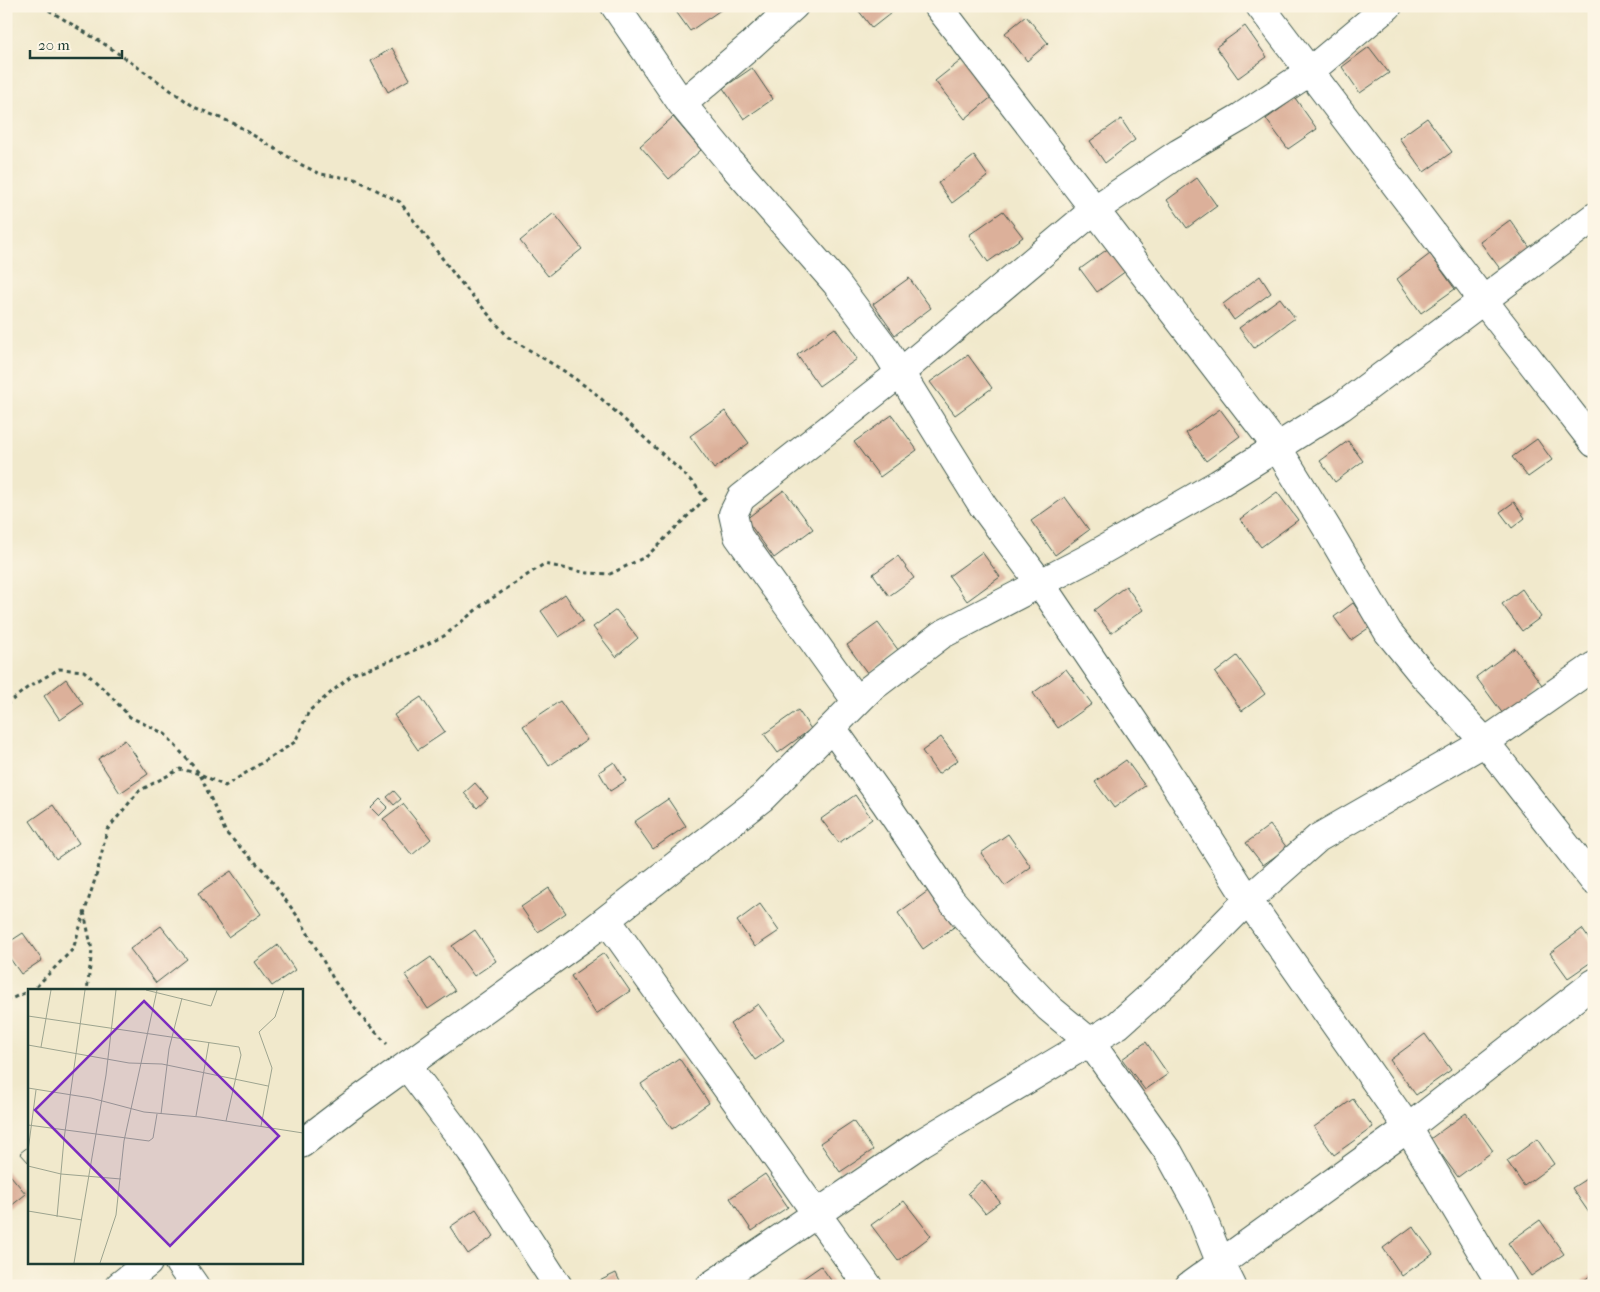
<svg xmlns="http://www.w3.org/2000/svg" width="1600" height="1292" font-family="'IM FELL French Canon',serif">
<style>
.building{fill:#dcb09a}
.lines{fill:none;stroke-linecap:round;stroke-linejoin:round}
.minor-casing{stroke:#3e574b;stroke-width:30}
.path{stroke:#3e574b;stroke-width:3;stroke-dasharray:4 4;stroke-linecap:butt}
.minor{stroke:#fff;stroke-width:28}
.inset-road{fill:none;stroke:#9da48f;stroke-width:1}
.view{fill:#7b2cbf;fill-opacity:0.15;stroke:#7b2cbf;stroke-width:2.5}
.inset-edge{fill:none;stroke:#1f3d34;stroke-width:2.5}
</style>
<rect width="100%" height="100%" fill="#fcf5e5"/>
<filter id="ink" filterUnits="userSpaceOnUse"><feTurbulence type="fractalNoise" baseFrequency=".02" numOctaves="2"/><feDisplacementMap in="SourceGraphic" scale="10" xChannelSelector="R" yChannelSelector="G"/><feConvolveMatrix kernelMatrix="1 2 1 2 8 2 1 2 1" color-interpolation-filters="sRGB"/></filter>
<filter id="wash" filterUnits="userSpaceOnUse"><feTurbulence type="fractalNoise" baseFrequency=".0096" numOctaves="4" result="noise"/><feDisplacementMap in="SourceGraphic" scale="20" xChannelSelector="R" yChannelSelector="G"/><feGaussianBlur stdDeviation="1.12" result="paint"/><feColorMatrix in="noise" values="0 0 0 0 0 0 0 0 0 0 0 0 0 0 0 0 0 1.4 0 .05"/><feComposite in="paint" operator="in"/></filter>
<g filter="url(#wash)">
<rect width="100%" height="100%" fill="#f1e9cc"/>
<g id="blocks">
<path class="building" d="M672,6H720L722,9L690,31Z
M855,6H900L872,28Z
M1026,16L1048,43L1027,61L1005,33Z
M1245,26L1267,57L1238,78L1216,47Z
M1369,47L1389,73L1360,93L1342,67Z
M392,48L410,79L388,92L371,61Z
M964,58L994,95L965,119L935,81Z
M752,68L773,99L744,119L723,88Z
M1295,98L1317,129L1288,149L1266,119Z
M673,117L701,150L669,179L640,146Z
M1427,118L1452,152L1424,172L1399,138Z
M1121,119L1135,140L1105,163L1090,141Z
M974,156L988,176L952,203L938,183Z
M1197,178L1217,206L1187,228L1167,200Z
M1003,211L1023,237L988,262L969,235Z
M554,213L582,249L548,276L520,241Z
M1510,220L1530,248L1501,270L1480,242Z
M1109,248L1126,271L1097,292L1080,269Z
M1430,254L1455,289L1421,313L1397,279Z
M1260,276L1271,293L1234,320L1223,304Z
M909,278L931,308L895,335L873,304Z
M1280,298L1295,318L1254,348L1239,328Z
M835,328L857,359L819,386L797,355Z
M968,355L992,388L955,415L930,382Z
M1220,409L1240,436L1206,461L1186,433Z
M725,411L749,443L714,469L690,436Z
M892,415L917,450L880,477L854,442Z
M1537,439L1552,460L1528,477L1512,457Z
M1348,441L1363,461L1335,482L1320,461Z
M784,490L813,529L774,558L746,519Z
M1277,492L1298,520L1261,547L1240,519Z
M1065,497L1089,530L1055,555L1031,521Z
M1514,502L1525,518L1512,528L1500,512Z
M982,552L1000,577L967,601L949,576Z
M898,556L914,578L889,596L873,574Z
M1126,586L1143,610L1111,633L1094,610Z
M1522,589L1541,617L1522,631L1502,604Z
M565,594L583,621L559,637L541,611Z
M1353,603L1370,627L1351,640L1334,617Z
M616,610L638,638L616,657L593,627Z
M878,623L899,651L868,674L847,645Z
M1515,648L1542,685L1503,714L1476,677Z
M1237,656L1265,694L1242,711L1215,673Z
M1066,669L1092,704L1058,728L1033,693Z
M66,679L83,704L60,720L44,696Z
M421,697L445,732L418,750L394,715Z
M560,701L587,740L549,766L523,726Z
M798,710L811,729L778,753L764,734Z
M941,737L958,760L938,774L922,751Z
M125,740L148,774L120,793L98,759Z
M1126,760L1145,786L1114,808L1095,782Z
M614,762L626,781L610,791L599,772Z
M475,783L488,798L477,808L464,793Z
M394,791L401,799L394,805L387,797Z
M855,795L872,819L839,843L821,819Z
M380,799L388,807L379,816L371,808Z
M668,799L686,826L653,849L634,822Z
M403,804L431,839L412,855L383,819Z
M53,805L79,843L56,859L30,821Z
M1270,825L1287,848L1263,865L1246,843Z
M1008,834L1031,867L1005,886L981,853Z
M231,871L261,914L228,937L198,893Z
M549,888L566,913L538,932L521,907Z
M928,891L954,927L923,949L898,913Z
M760,904L779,931L755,947L737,921Z
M161,926L187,959L156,983L130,949Z
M1582,929L1594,946V960L1568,978L1550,953Z
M475,930L496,961L474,976L452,946Z
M23,933L42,960L21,974L6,953V944Z
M278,945L295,970L272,986L255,962Z
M604,953L630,991L596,1014L571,976Z
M431,957L455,991L428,1009L405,975Z
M758,1004L784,1040L755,1060L730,1024Z
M1425,1034L1451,1070L1416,1095L1390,1060Z
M1146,1042L1168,1074L1145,1090L1122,1059Z
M679,1058L709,1103L672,1129L641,1084Z
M1353,1099L1373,1127L1334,1155L1314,1127Z
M1466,1113L1493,1151L1458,1177L1430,1139Z
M853,1121L873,1150L840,1172L820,1143Z
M1537,1139L1554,1164L1524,1186L1507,1161Z
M29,1146V1163L20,1153Z
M6,1170L26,1194L6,1210Z
M765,1174L788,1207L752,1231L730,1198Z
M1594,1174V1220L1572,1188Z
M982,1180L1000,1202L985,1213L968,1193Z
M904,1201L931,1236L898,1261L871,1225Z
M476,1209L494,1236L468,1254L450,1227Z
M1540,1220L1564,1254L1531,1276L1508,1243Z
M1413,1226L1433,1254L1402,1276L1383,1248Z
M821,1266L835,1286H797L795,1284Z
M616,1273L622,1286H589Z
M1594,1273V1286H1576Z"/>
</g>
</g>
<g filter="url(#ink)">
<use href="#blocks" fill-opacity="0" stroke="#3e574b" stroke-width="1"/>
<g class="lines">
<g class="minor-casing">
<path id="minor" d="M615,6L682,104L730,162L836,283L884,347L983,506L1040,583L1157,756L1248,900L1408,1128L1502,1286
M938,6L1277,447L1328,530L1388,632L1423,675L1485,742L1594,881
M1260,6L1483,300L1594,443
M682,104L749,47L794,6
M857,702L738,536L733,514L741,498L900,373L1094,210L1179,153L1241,117L1309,72L1388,6
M832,728L886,804L951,900L994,950L1049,1008L1090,1042L1169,1153L1197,1204L1221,1264L1232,1286
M607,920L868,1286
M407,1066L471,1151L558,1286
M301,1144L348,1108L584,937L762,798L870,689L941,635L1087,559L1218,484L1341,407L1594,217
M179,1263L195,1286
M119,1286L148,1263
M710,1286L921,1143L1118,1025L1174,975L1248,900L1318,838L1485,742L1594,666
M1189,1286L1408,1128L1594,983"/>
</g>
<path class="path" d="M42,6L109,47L196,108L235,124L300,164L320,174L355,179L400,202L457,278L508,337L564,371L595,393L681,471L696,486L706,500
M6,705L27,688L59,669L84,671L108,693L130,717L165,734L200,774L226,833L265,872L301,921L335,982L366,1022L387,1044
M84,912L92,950L87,991
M30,991L34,989L73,949L97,873L107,830L139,791L180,769L200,774L225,786L295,742L309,711L353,674L400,657L444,636L482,605L544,564L588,573L610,574L647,556L705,499
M6,1001L29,991"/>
<use href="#minor" class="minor"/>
</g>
</g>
<g transform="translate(28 989)">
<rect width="275" height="275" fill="#f1e9cc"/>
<path class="inset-road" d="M118,1L183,17L189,1M0,27L211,58L213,66L198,132M0,56L101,74L134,75L240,97M13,58L23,1M275,74V91M0,99L63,109L116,123L172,128L275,144M133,125L141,60L154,9M168,127L181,53M0,136L121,152L125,149L129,125M233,137L244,79L231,43L247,28L256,1M0,162L8,101M0,177L33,185L93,190M0,222L54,231M29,228L36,150L57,1M46,274L78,86L88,1M72,274L88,226L96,152L129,1"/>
<path class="view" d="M116,12L251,147L142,257L7,121Z"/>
<rect width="275" height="275" class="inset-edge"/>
</g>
<rect width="1600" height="1292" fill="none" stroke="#fcf5e5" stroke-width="25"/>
<path d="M30 50v8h92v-8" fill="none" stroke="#1f3d34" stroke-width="2.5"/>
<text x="38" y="50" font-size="15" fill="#1f3d34" stroke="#fcf5e5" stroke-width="4" paint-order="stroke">20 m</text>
</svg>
